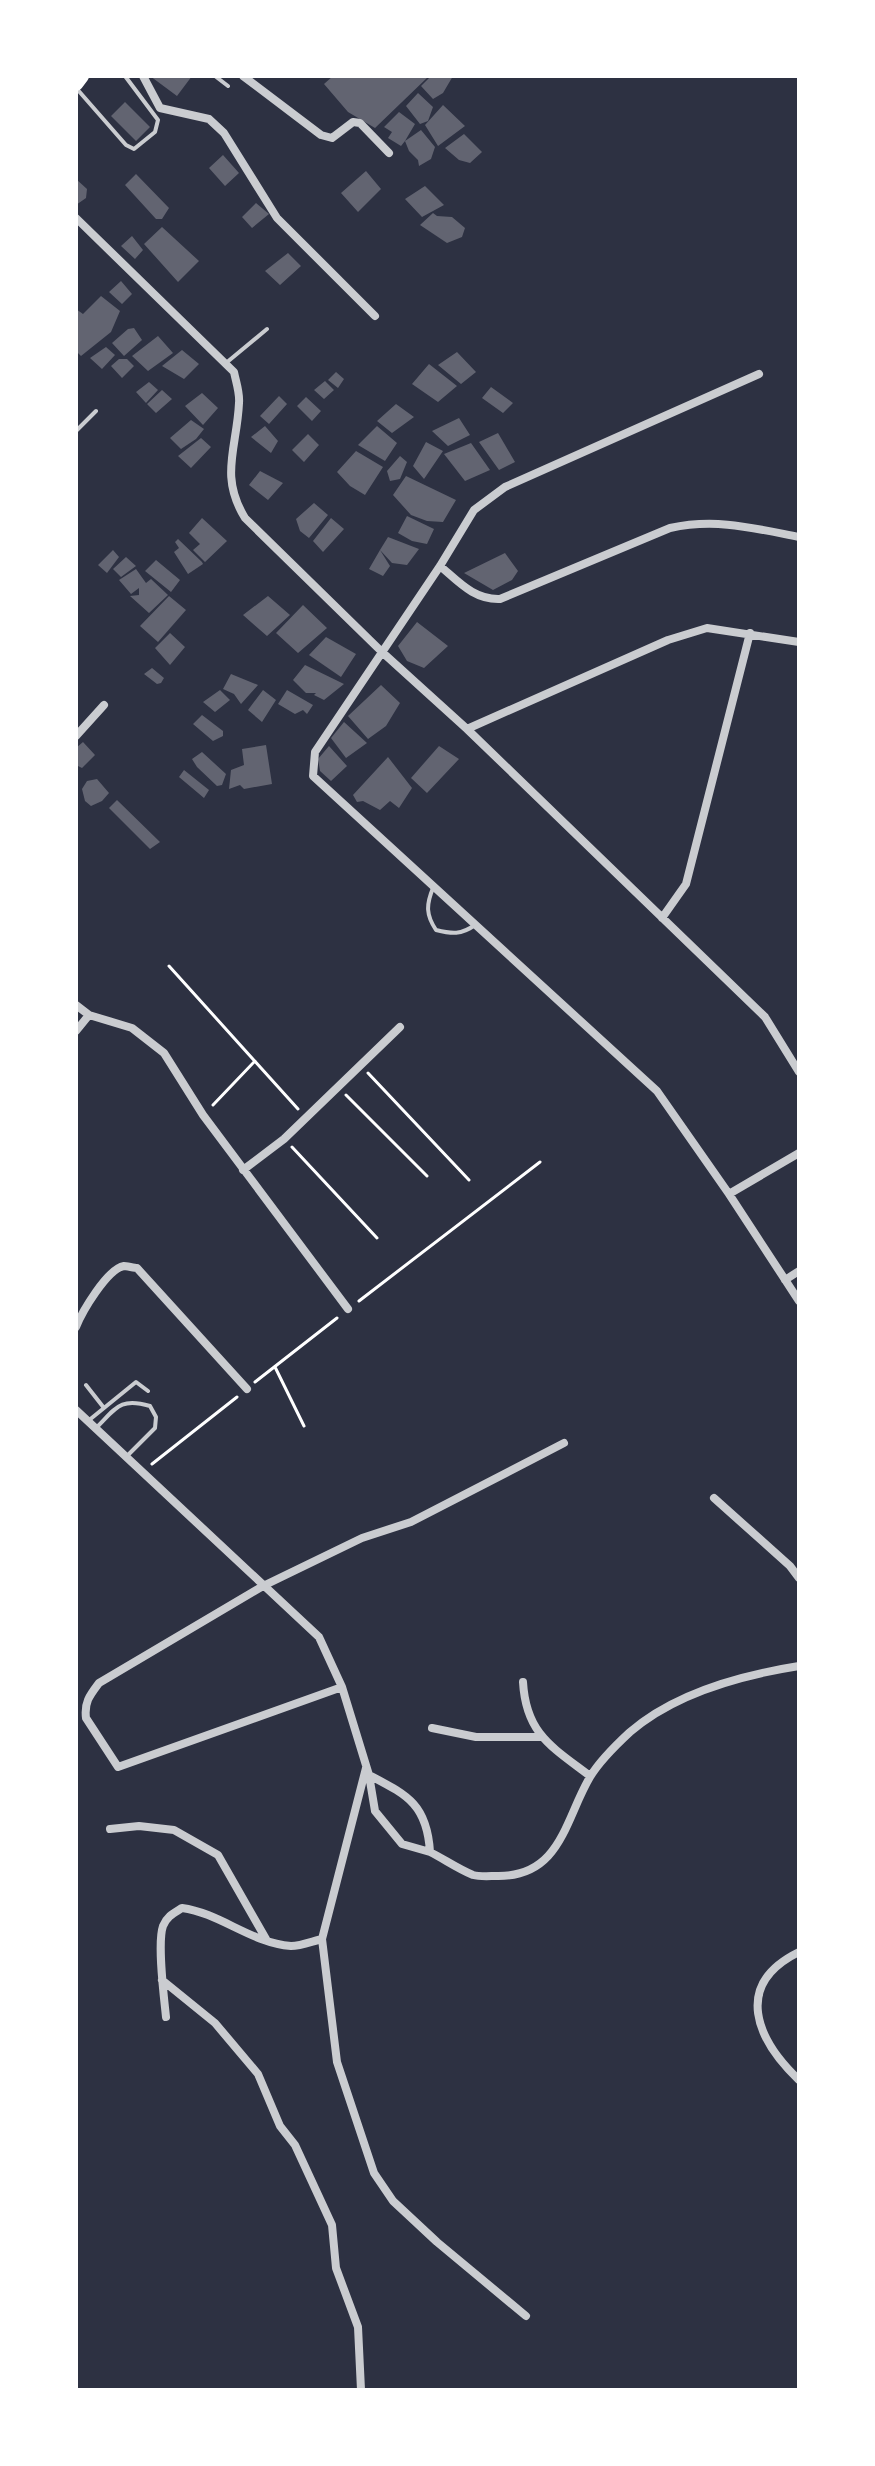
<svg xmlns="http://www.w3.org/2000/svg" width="875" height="2466" font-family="'Times New Roman',serif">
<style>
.building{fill:#626471}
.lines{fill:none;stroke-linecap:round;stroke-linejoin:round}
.path{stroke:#fff;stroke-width:3}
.service{stroke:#caccd0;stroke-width:4}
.minor{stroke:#caccd0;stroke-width:8}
.primary{stroke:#fff;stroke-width:14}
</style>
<rect width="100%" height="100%" fill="#2d3142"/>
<path class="building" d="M150,76H192L177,96Z
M333,76H429L375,128L348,112L324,84Z
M431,76H453L443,93L433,99L421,86Z
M418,93L433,107L428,121L420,124L406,106Z
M125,102L150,127L136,141L111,116Z
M443,105L465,126L438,146L425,125Z
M399,112L415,124L405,141L421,130L435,147L431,159L419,166L418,160L409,151L405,141L401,146L388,138L392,132L384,127Z
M464,134L482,152L470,163L459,160L445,148Z
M223,155L239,173L225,186L209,168Z
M366,171L381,189L358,212L341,193Z
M136,174L169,208L162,219H156L125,185Z
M76,179L87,189L86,198L76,205Z
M425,186L444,205L422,217L405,199Z
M256,203L269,214L252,228L242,217Z
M433,213L437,216L452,217L465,228L462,237L447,243L420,225Z
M162,227L199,261L178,282L144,244Z
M132,236L143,250L135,259L121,246Z
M288,253L301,266L280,285L265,271Z
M121,281L132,294L122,304L109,292Z
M101,296L120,311L111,332L81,356L76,351V309L83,314Z
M134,328L142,340L124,356L112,343L128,329Z
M158,336L173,353L148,371L132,356Z
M106,347L115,355L102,369L90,358Z
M182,350L199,364L184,379L162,366Z
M457,352L476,372L461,384L438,365Z
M119,359H127L134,366L122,378L111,366Z
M429,364L457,386L438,402L412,384Z
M336,372L344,379L338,388L328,380Z
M325,381L334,390L324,399L314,390Z
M149,382L158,390L146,403L136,392Z
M491,387L513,403L503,413L482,398Z
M162,390L172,399L156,413L147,404Z
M202,393L218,408L203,425L185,406Z
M279,396L287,404L269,424L260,416Z
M306,397L321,411L312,421L297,406Z
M396,404L414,417L392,433L377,421Z
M459,418L470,435L448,446L432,431Z
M191,420L204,429L196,439L181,449L170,438Z
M265,426L278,441L271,453L251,437Z
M377,426L397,443L385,461L358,445Z
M498,433L515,462L499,470L479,442Z
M308,434L319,445L304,462L292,450Z
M201,438L211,447L191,468L178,456Z
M426,442L443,451L424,479L413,466Z
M471,443L490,470L465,481L444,454Z
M356,451L383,467L365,495L350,486L337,472Z
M400,456L407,462L400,479L390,481L387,471Z
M260,471L283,483L268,500L249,485Z
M406,476L456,500L443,522L427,521L411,515L393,495Z
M314,503L328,515L309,538L300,531L296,519Z
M407,516L434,529L427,544L412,541L398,533Z
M202,518L227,541L205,562L193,550L200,544L189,533Z
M331,518L344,529L323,552L313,541Z
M388,537L419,549L407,565L392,563L380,550Z
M178,539L202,562L203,564L188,574L174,552L179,548L175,542Z
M113,550L119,557L107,573L98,565Z
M380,550L390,566L383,576L369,569Z
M505,553L518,571L512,580L493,590L464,573Z
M126,557L136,566L121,577L113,569Z
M156,560L180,580L171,592L145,571Z
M136,569L146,583L151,579L168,595L149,613L130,596L139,595V588L131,594L119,580Z
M169,596L186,610L158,642L140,626Z
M268,596L290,615L267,636L243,615Z
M303,605L327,628L298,653L276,633Z
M417,622L448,646L424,668L407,661L398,646Z
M170,633L185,647L170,665L155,648Z
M326,637L356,654L341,677L309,655Z
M305,665L344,684L324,700L314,695L316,693H306L293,680Z
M152,668L164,678L161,683L157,684L144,674Z
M231,674L258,685L241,704L234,694L223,689Z
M381,685L400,703L386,726L368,739L348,716Z
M220,690L230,700L215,712L203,702Z
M263,690L276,700L262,722L248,710Z
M287,690L313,705L307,714L303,710L295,714L278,704Z
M202,715L223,731V736L213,741L193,724Z
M344,722L367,743L346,758L331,738Z
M83,742L95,755L82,768L76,765V748Z
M266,745L272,784L244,789L240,785L229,789L231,770L244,765L242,749Z
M329,746L347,766L331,781L320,771L318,759Z
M439,746L459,759L427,793L411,778Z
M202,752L226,774L222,785L217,786L197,767L192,759Z
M388,757L412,788L399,808L390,801L380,810L363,801L357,802L353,795Z
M184,770L209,790L204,798L179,777Z
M97,779L109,793L102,801L91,806L85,801L82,789L87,781Z
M117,800L160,842L150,849L109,808Z"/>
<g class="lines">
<path class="path" d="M169,966L298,1109
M368,1073L469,1180
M346,1095L427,1176
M213,1105L255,1061
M292,1147L377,1238
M359,1301L540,1162
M275,1367L304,1426
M255,1382L337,1318
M152,1464L237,1397"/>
<path class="service" d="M215,76L228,86
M77,89L126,145L134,149L155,132L158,120L125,76
M226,363L267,329
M76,431L96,411
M433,888C426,905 426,915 436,930C452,934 461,935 475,925
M86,1385L104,1408
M88,1421L136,1382L148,1391
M96,1428C116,1408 120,1397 150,1406L156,1417L155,1428L126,1457"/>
<path class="minor" d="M143,76L160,108L209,119L224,133L277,218L375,316
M243,76L321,135L332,138L353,122L360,123L389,153
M76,218L234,372C236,382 240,393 239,403C237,448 219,476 245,518L382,652L467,729L765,1017L799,1072
M759,374L505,487L474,510L440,566L315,752L313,776L657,1091L729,1194L799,1301
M440,566C459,582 474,600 500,599L670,528C716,518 753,528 799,537
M467,729L668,640L707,628L799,642
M76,736L104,705
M662,918L686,884L750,633
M76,1005L89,1015L132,1028L164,1053L203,1115L348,1309
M76,1031L89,1015
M243,1170L284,1139L400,1027
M729,1194L799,1153
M785,1280L799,1271
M76,1327C82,1312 107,1269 124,1266C126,1266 135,1268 137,1268L247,1389
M76,1410L319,1637L342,1687L369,1775L375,1811L402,1844L430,1852
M714,1498L790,1566L799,1578
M523,1682C526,1734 552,1747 590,1776
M342,1687L118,1767L86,1718C84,1702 90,1695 99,1683L263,1586L362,1538L411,1522L564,1443
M432,1728L476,1737H541
M366,1768L322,1939L337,2062L374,2173L393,2201L437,2242L526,2316
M369,1775C407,1795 427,1804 430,1852C444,1859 458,1869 473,1875C480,1877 490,1876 497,1876C561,1877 565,1819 590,1777C599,1762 617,1744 630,1732C675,1693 742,1675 799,1666
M110,1829L139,1826L174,1830L218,1855L266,1939
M799,1952C732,1985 757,2040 799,2080
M162,1980L215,2023L258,2074L280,2126L295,2145L332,2225L336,2268L358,2327L361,2390
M166,2017C164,1997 157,1943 163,1926C167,1916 174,1913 182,1908C220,1913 251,1943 291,1946C301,1946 313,1941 322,1939"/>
<path class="primary" d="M76,84L82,76"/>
</g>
<rect width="875" height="2466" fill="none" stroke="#ffffff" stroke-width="156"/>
</svg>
